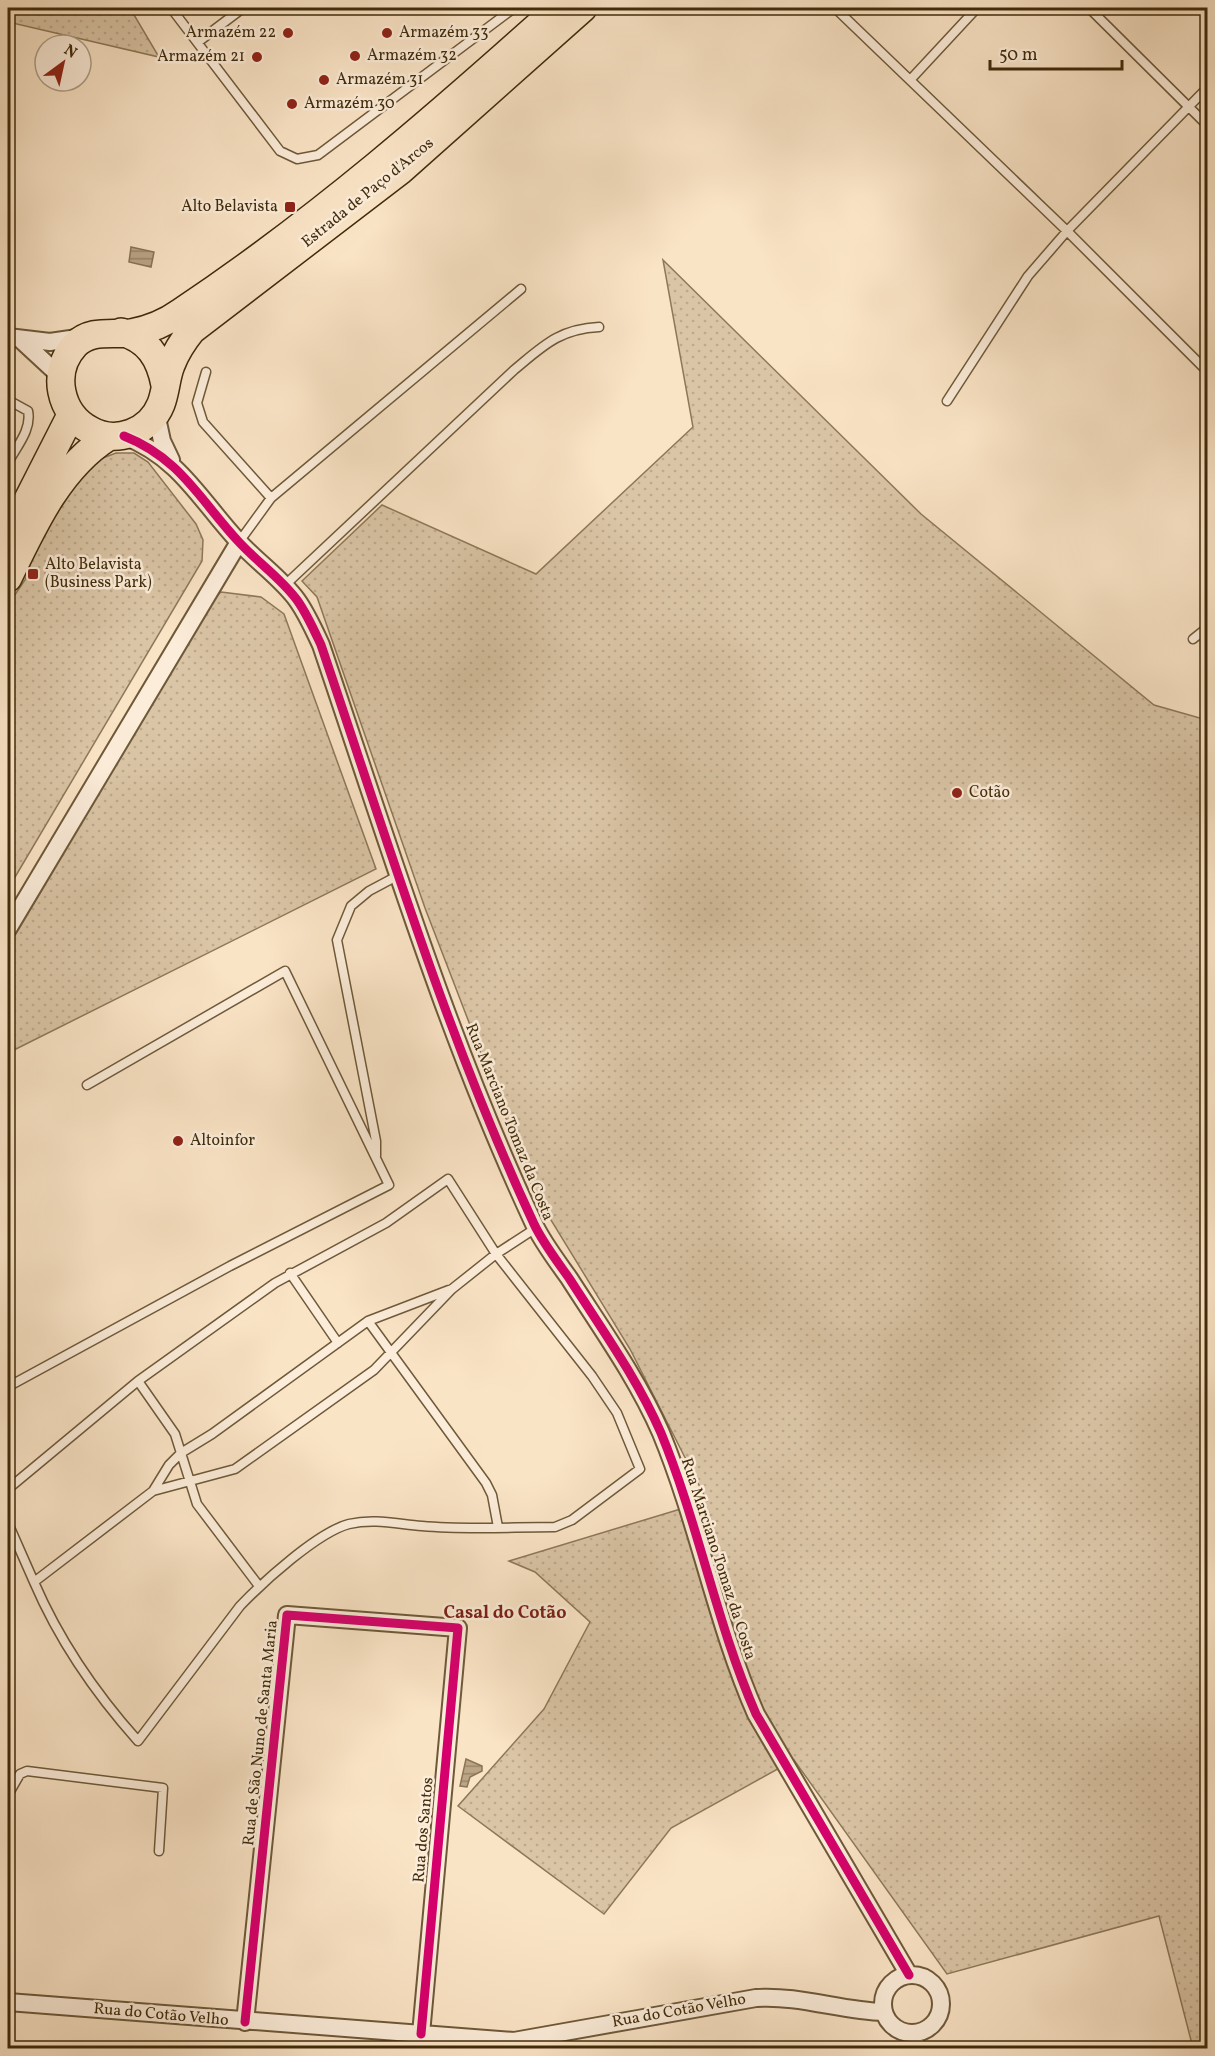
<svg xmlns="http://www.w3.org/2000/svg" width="1215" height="2056" font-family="Vollkorn,serif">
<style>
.grass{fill:url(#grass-dots);stroke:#8d7858;stroke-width:1.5}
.water{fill:url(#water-rules);stroke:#8a7454;stroke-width:1.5}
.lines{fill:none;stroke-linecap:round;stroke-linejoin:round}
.lane-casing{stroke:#6e5939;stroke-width:11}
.street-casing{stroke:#6e5939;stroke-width:20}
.primary-casing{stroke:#402b0a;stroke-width:30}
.lane{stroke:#fcedda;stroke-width:8}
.street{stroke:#fcedda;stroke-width:16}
.primary{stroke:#fae4c6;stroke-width:27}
.cycleway-casing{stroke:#fcedda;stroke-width:13}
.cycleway{stroke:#d6006c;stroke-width:9}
.poi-dot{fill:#8f2418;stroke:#fcedda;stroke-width:2}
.labels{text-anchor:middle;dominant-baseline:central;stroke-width:5;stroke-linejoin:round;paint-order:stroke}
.poi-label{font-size:16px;fill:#402b0a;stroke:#fcedda;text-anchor:start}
.street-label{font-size:16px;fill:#402b0a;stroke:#fcedda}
.neighbourhood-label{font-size:18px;font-weight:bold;fill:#7a1f14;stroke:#fcedda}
</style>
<defs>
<pattern id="grass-dots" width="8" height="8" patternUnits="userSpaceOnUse" patternTransform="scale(1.5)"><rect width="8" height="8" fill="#dac5a6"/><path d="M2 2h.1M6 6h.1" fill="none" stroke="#bca98e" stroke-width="1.8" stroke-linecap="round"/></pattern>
<pattern id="water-rules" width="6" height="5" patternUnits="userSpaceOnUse" patternTransform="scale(1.5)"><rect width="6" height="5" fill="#bba586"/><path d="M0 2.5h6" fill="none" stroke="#99876c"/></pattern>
</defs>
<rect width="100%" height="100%" fill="#fae4c6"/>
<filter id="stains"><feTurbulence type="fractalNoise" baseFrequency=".00333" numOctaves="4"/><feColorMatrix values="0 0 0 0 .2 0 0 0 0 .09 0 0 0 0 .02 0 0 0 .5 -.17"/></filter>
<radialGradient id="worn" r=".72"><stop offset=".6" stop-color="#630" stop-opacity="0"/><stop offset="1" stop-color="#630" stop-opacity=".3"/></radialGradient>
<path class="grass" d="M8,8H130L159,57L8,22Z
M663,260L921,514L1154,705L1207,720V2048H1193L1159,1916L947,1974L794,1760L671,1828L604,1914L458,1806L544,1709L590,1622L535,1572L509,1561L707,1501L630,1349L535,1194L425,908L317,597L302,581L382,505L536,574L693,427Z
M116,453H134L148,462L196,524L203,540L202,561L8,889V605L25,580L36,547L76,475L95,461Z
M221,592L261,597L284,614L376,869L8,1053V946L206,606Z"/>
<path class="water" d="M131,247L154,252L151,267L129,262Z
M466,1759L482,1766V1771L470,1777L467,1787L460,1786Z"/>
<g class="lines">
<g class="lane-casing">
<path id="lane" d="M171,8L280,151L297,159L318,155L514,8
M835,8L1067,231L1208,372
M1089,8L1208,126
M198,42L243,8
M911,79L977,8
M206,372L197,403L203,422L271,498
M8,400L28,411C32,430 16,447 8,463
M947,401L1028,276L1067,231L1208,87
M239,542L271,498L521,289
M284,586L514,370C543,346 559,329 599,327
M1193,639L1208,627
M376,1156V1141L337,940L351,906L369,891L399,875
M290,1273L338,1343
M368,1321L449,1290
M8,1373L13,1384L230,1266L389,1185L285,971L87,1085
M8,1489L138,1381
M153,1491L169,1465L181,1453L212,1434L368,1321L486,1483L492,1495L498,1527
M8,1523L34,1582
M259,1586L197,1504L175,1434L138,1381L275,1283L386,1223L448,1179L496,1254L592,1376L617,1413L640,1469L572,1520L555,1527C511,1527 466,1530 422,1526C397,1524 374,1518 349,1524C318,1532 263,1582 240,1606L138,1741C96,1694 59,1640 34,1582L153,1491L235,1469L374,1370L452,1289L496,1254L536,1228
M8,1795L20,1774L27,1771L163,1788L159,1851"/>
</g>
<g class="street-casing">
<path id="street" d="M8,337L50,342L84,337
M21,340L61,377
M156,413L162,441L171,460
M124,436C180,458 200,500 238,541C257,562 281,578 297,600C307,614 314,630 321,645C387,839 447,1038 534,1224C543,1243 557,1261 569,1278C601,1328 637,1378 661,1433C699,1525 716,1623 756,1714L909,1975
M8,929L239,542
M883 2004a29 29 0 1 1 58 0a29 29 0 1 1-58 0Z
M8,2002L514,2041L756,1998C800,1995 841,2011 884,2012
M245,2022L287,1615L458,1628L421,2034
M915,2033V2048"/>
</g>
<g class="primary-casing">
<path id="primary" d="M558,8C438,116 316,222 181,312C167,322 148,330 131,333C111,335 91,329 75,345C50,372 60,414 90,430C116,445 150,432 161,404C166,391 166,377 171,365C176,352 183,341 192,330L401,170L583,8
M121,332C148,339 160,358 165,385
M16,523L71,415
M8,578C33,526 59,468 108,437"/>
</g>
<use href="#lane" class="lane"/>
<use href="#street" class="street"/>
<use href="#primary" class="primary"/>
<g class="cycleway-casing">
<path id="cycleway" d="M124,436C180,458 200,500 238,541C257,562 281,578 297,600C307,614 314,630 321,645C387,839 447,1038 534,1224C543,1243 557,1261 569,1278C601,1328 637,1378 661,1433C699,1525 716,1623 756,1714L909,1975
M245,2022L287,1615L458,1628L421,2034"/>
</g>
<use href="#cycleway" class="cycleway"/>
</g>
<g class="poi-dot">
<circle cx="288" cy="33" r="6"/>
<circle cx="387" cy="33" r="6"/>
<circle cx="355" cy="56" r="6"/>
<circle cx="257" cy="57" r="6"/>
<circle cx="324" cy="80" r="6"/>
<circle cx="292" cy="104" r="6"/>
<rect x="284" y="201" width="12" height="12" rx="3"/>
<rect x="27" y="568" width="12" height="12" rx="3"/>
<circle cx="957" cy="793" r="6"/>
<circle cx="178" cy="1141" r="6"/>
</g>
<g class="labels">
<g class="poi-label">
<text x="276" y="33" text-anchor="end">Armazém 22</text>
<text x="399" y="33">Armazém 33</text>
<text x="367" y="56">Armazém 32</text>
<text x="245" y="57" text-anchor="end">Armazém 21</text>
<text x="336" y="80">Armazém 31</text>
<text x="304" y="104">Armazém 30</text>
<text x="278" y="207" text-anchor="end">Alto Belavista</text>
<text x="45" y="565">Alto Belavista<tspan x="45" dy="18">(Business Park)</tspan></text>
<text x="969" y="793">Cotão</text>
<text x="190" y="1141">Altoinfor</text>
</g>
<g class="street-label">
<text transform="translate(368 193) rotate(-39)">Estrada de Paço d'Arcos</text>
<text transform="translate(509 1122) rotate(68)">Rua Marciano Tomaz da Costa</text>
<text transform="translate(718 1559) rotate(72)">Rua Marciano Tomaz da Costa</text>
<text transform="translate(261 1733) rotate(-84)">Rua de São Nuno de Santa Maria</text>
<text transform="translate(424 1830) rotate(-85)">Rua dos Santos</text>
<text transform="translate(679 2011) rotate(-10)">Rua do Cotão Velho</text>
<text transform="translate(161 2015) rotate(5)">Rua do Cotão Velho</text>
</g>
<g class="neighbourhood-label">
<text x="505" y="1613">Casal do Cotão</text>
</g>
</g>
<rect width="1215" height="2056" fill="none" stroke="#fae4c6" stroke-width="30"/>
<rect x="9" y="9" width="1197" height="2038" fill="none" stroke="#402b0a" stroke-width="3"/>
<rect x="15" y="15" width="1185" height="2026" fill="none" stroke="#402b0a" stroke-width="1.5"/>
<g transform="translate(63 63) rotate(33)"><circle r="28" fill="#fcedda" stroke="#b19f87" stroke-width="1.5"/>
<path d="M0-4.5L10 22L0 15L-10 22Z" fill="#8f2418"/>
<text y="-9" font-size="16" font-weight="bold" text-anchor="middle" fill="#402b0a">N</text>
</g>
<path d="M990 60v9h132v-9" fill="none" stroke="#402b0a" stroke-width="3"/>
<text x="999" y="60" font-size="18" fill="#402b0a" stroke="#fcedda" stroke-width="4.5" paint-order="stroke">50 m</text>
<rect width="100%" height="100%" filter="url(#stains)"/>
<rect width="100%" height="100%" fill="url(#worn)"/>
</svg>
